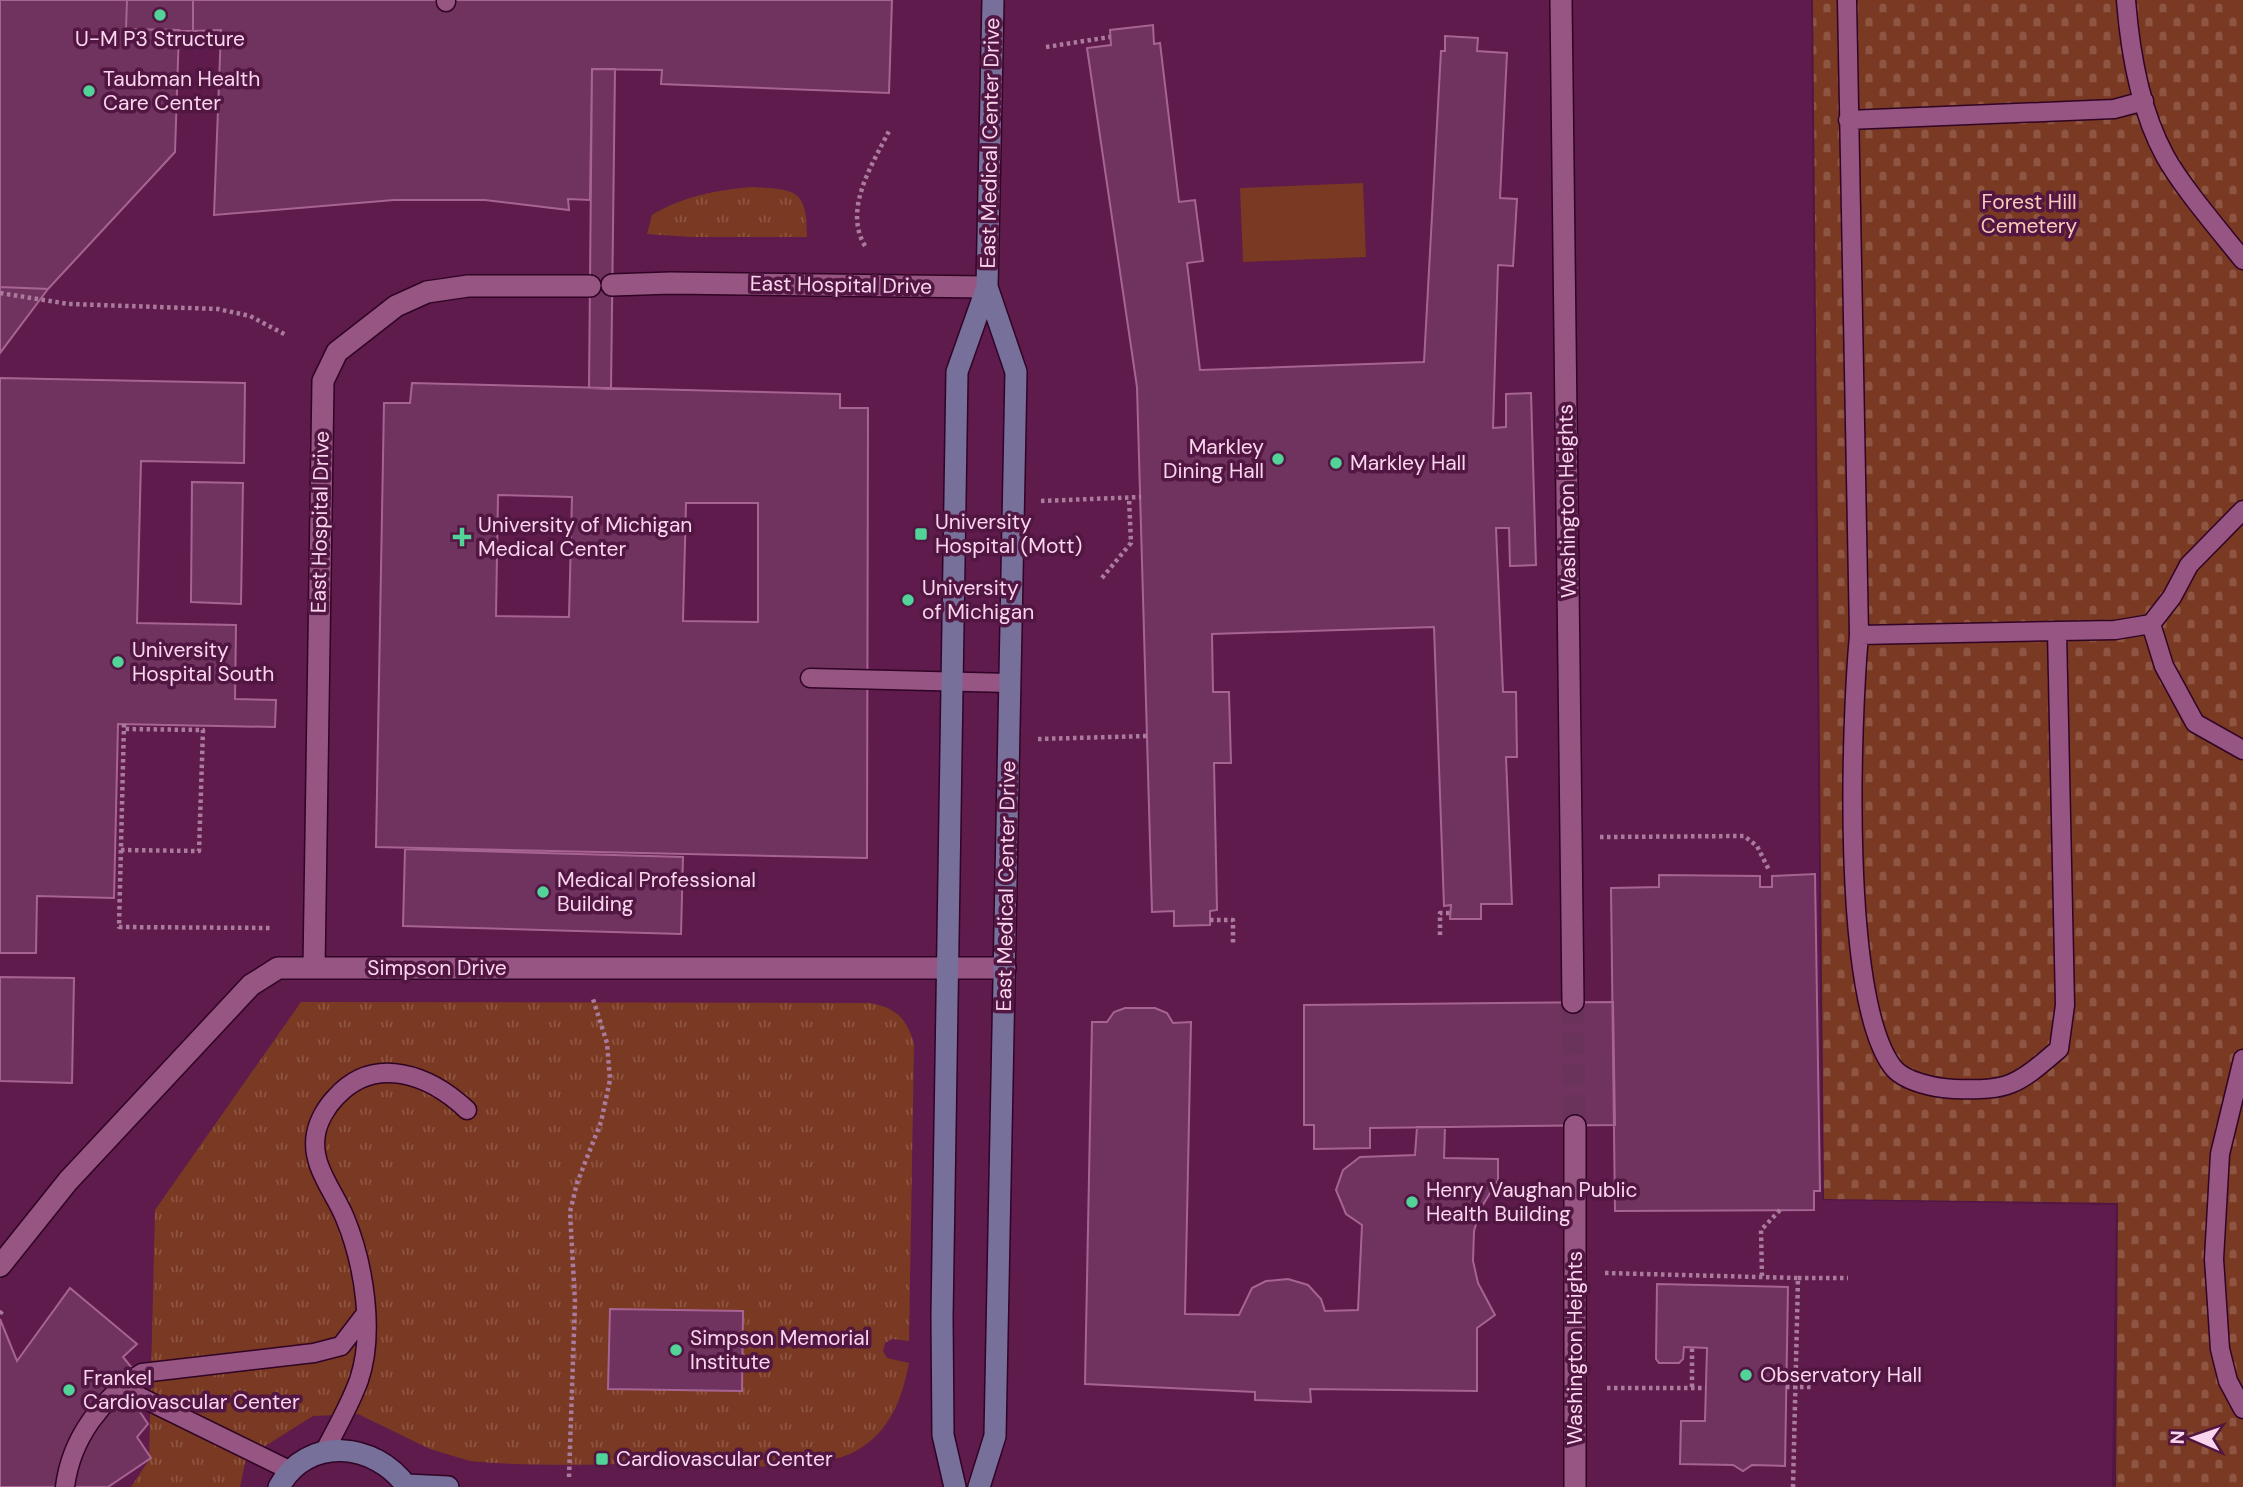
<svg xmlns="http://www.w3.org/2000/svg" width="2243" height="1487" font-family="'DM Sans',sans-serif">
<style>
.built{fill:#5e1b4c}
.grass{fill:url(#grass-tufts)}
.cemetery{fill:url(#cemetery-stones)}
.garden{fill:#7a3922}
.building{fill:#70325e;stroke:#a76492;stroke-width:2;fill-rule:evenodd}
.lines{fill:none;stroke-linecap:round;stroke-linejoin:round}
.street-tunnel{stroke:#6a335c;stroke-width:21;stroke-dasharray:21 10;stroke-linecap:butt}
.lane-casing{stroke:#300425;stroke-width:21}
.street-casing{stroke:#300425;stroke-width:24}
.secondary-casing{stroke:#300425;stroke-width:24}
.path{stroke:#aa7b9c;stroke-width:4.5;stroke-dasharray:3.5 3.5;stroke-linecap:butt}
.lane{stroke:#965582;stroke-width:18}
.street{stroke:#965582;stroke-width:21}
.secondary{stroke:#77709a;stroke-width:21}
.poi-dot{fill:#52d397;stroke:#511642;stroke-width:2.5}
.labels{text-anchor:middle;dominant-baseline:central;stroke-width:7;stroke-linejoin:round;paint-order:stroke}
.poi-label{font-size:21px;fill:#fad5ed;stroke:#511642;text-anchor:start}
.street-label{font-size:21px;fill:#fad5ed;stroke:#511642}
.park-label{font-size:21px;fill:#fdcab8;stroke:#511642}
</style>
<defs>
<pattern id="grass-tufts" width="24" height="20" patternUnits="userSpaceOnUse" patternTransform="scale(1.75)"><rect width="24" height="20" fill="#7a3922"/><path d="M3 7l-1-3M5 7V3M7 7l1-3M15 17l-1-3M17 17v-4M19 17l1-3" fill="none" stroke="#8e5542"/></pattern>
<pattern id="cemetery-stones" width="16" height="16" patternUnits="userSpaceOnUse" patternTransform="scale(1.75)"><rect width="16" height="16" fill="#7a3922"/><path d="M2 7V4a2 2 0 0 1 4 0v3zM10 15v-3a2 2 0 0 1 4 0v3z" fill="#8e5542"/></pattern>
</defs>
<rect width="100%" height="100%" fill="#511642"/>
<path class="built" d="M0,0H1811L1822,1200L2116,1205L2112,1487H0Z"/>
<path class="grass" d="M753,187C796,190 807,189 807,237H691L647,234L652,215C684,196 716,190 753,187Z
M301,1002L869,1003C895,1007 907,1018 914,1044L909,1341L892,1339L885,1343L883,1351L887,1358L909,1363C902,1399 890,1432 856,1451C813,1475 698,1464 645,1464C587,1464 528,1467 470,1461L430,1449L358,1414L313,1416L246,1458L240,1487H131L149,1460L155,1210Z"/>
<path class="cemetery" d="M1813,0H2243V1487H2116L2118,1203L1824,1199Z"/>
<path class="garden" d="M1363,183L1366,257L1243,262L1240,188Z"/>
<path class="building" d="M0,0H127L126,29L179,30L175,152L48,289L0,287Z
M127,0H193V31L126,29Z
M193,0H892L889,93L661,84L662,70L592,69L590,200L568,199L569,210L485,200H394L214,215L221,30L193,31Z
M1153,25L1154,44L1160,43L1179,202L1195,200L1203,261L1187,263L1200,370L1424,362L1441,51H1445V36L1478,38L1477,51L1507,53L1500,198L1517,199L1513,266L1498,265L1493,428L1506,427V394L1531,393L1536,565L1510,566L1509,528H1496L1503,692H1516L1517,757H1506L1512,904H1481V919H1450L1451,905L1444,906L1434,627L1212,634L1213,692H1229L1231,763H1214L1217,910L1210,911V925L1174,926V911L1152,912L1137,387L1087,48L1111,45L1110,30Z
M592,69H615L611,389L589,388Z
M0,287L48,289L0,353Z
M0,378L245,383L244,463L141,461L137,623L236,625L235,699L276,700L275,727L118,724L114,898L37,896L36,953H0Z
M412,383L840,394V408H868L867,858L376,847L384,403H410ZM498,495L572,497L569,617L496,616ZM686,503H758V622L683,621Z
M192,482L243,483L241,604L191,602Z
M405,849L683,857L681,934L403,926Z
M1815,874L1820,1191H1814V1210L1615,1211L1611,888L1659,887V875L1760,876V887H1772V876Z
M0,977L74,978L72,1083L0,1081Z
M1613,1002L1615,1125L1370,1128V1148L1314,1149V1125H1304V1005Z
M1125,1008H1155L1167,1013L1173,1023L1191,1022L1185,1314L1239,1315L1252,1288L1266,1281L1288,1279L1308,1285L1321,1299L1325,1311L1358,1310L1362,1225L1346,1214L1336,1190L1343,1170L1360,1157L1415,1155L1417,1127H1445L1444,1158L1498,1159V1180L1481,1208L1474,1231L1473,1261L1478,1283L1495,1315L1477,1328V1391L1310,1389L1311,1402L1255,1400V1392L1085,1384L1092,1022H1107L1114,1012Z
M1657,1284L1788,1287L1785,1466L1752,1465L1743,1471L1733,1465L1680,1464L1681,1421H1705L1707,1348L1684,1347L1683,1359L1679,1363H1659L1656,1359Z
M70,1288L137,1344L123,1357L144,1383L130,1397L148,1424L137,1437L151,1458L108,1487H0V1319L17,1361Z
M610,1309L743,1311L742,1391L608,1389Z"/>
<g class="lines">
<path class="street-tunnel" d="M1573,1002L1575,1126"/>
<g class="lane-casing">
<path id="lane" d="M1847,0L1859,635C1851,724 1841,996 1892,1066C1903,1082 1936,1088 1954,1089C2010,1091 2017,1085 2059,1049L2065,1005L2057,631
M2126,0C2130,52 2140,110 2165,156C2182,187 2220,231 2243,260
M446,2V0
M1848,120L2114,109L2144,101
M2151,624L2164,666L2195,723L2243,750
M1859,635L2115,630L2151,624L2172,597L2189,565L2243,510
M810,678L1010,683
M2243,1059L2220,1154L2214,1259L2220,1349L2228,1381L2243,1409
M120,1387L289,1470
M324,1452C336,1429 350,1405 359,1380C375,1333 364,1264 345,1218C334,1191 310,1165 316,1134C318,1121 327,1106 336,1097C375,1054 430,1075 467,1110
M65,1487C71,1438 102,1398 142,1373L314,1353L341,1346L364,1316"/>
</g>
<g class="street-casing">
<path id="street" d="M1561,0L1573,1002
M612,285L671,283L987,287
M314,968L323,381L337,352L396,306L427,292L468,286H590
M1575,1126V1487
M0,1266L68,1181L251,985L278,968H1005"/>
</g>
<g class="secondary-casing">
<path id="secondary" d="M406,1485L448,1487
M279,1487C307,1435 376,1442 407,1487
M955,1487L943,1435L942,1317L957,372L987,287L993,0
M979,1487L995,1436L1016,372L987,287"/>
</g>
<path class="path" d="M1046,47L1110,37
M865,246C843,209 872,165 889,131
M0,293L69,304L218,309L250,316L286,335
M1041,501L1141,497
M1102,578L1131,543L1129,498
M124,724L119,927L271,928
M1038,739L1147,736
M1600,837L1744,836L1757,846L1769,870
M121,850L199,851L203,730L124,729
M1210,920H1233V945
M1440,935V913H1451
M1605,1273L1798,1278L1793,1487
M1762,1276L1761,1230L1780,1210
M1798,1278H1848
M0,1314L2,1311
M1692,1387V1348
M1786,1387H1812
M1607,1388H1706
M569,1477L575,1302L570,1212L577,1183L601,1122L610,1080L607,1043L593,999"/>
<use href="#lane" class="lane"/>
<use href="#street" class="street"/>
<use href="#secondary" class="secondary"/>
</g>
<g class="poi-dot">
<circle cx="160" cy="15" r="7"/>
<circle cx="89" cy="91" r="7"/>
<circle cx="1278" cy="459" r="7"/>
<circle cx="1336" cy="463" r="7"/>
<rect x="914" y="527" width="14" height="14" rx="3.5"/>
<path d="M458.5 526.5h7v7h7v7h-7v7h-7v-7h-7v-7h7z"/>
<circle cx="908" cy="600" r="7"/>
<circle cx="118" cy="662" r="7"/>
<circle cx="543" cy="892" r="7"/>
<circle cx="1412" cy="1202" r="7"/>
<circle cx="676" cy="1350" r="7"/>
<circle cx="1746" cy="1375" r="7"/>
<circle cx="69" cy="1390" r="7"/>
<rect x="595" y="1452" width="14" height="14" rx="3.5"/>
</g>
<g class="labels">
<g class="poi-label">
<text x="160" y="39" text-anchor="middle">U-M P3 Structure</text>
<text x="103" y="79">Taubman Health<tspan x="103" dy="24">Care Center</tspan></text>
<text x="1264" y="447" text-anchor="end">Markley<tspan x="1264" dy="24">Dining Hall</tspan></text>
<text x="1350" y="463">Markley Hall</text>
<text x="935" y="522">University<tspan x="935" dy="24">Hospital (Mott)</tspan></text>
<text x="478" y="525">University of Michigan<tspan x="478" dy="24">Medical Center</tspan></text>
<text x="922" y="588">University<tspan x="922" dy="24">of Michigan</tspan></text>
<text x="132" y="650">University<tspan x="132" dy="24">Hospital South</tspan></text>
<text x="557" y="880">Medical Professional<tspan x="557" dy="24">Building</tspan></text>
<text x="1426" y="1190">Henry Vaughan Public<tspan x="1426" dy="24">Health Building</tspan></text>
<text x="690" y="1338">Simpson Memorial<tspan x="690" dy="24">Institute</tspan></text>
<text x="1760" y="1375">Observatory Hall</text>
<text x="83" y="1378">Frankel<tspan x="83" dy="24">Cardiovascular Center</tspan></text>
<text x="616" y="1459">Cardiovascular Center</text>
</g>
<g class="street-label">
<text transform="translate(990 143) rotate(-89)">East Medical Center Drive</text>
<text transform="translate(841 285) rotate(1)">East Hospital Drive</text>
<text transform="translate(1567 501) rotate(-91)">Washington Heights</text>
<text transform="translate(320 522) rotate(-89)">East Hospital Drive</text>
<text transform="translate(1006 886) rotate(-89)">East Medical Center Drive</text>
<text x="437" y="968">Simpson Drive</text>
<text transform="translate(1575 1348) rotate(-90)">Washington Heights</text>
</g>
<g class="park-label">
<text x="2029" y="202">Forest Hill<tspan x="2029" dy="24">Cemetery</tspan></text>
</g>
</g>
<g transform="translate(2194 1438) rotate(272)" stroke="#511642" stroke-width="5" paint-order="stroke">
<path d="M0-5L12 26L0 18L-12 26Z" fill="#fad5ed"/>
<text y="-10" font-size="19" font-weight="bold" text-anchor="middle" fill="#fad5ed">N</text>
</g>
</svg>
